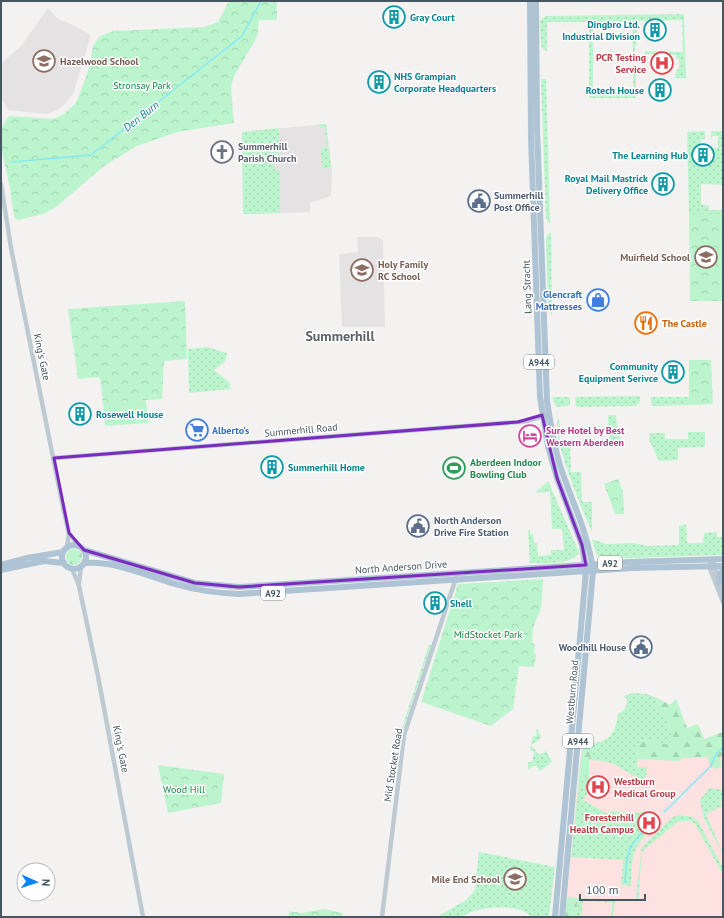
<svg xmlns="http://www.w3.org/2000/svg" width="724" height="918" font-family="'PT Sans',sans-serif">
<style>
.education{fill:#e5e2e3}
.medical{fill:#fee1e1}
.grass{fill:url(#grass-dots)}
.forest{fill:url(#forest-firs)}
.park{fill:url(#park-crowns)}
.garden{fill:#bcf5cd}
.lines{fill:none;stroke-linecap:round;stroke-linejoin:round}
.stream{stroke:#84e8f7;stroke-width:1.5}
.minor{stroke:#bdcad2;stroke-width:4.5}
.major{stroke:#aec3d3;stroke-width:6}
.marked{fill:none;stroke:#7b2cbf;stroke-width:3;stroke-linejoin:round}
.labels{text-anchor:middle;dominant-baseline:central;stroke-width:3;stroke-linejoin:round;paint-order:stroke}
.shield{fill:#fff;stroke:#7e8990;stroke-width:1}
.shield-label{font-size:9px;font-weight:bold;fill:#465761}
.culture-label{font-size:10px;font-weight:bold;fill:#0d838f;stroke:#fff;text-anchor:start}
.health-label{font-size:10px;font-weight:bold;fill:#be3a42;stroke:#fff;text-anchor:end}
.education-label{font-size:10px;font-weight:bold;fill:#785e54;stroke:#fff;text-anchor:start}
.park-label{font-size:10px;fill:#0c8840;stroke:#fff}
.worship-label{font-size:10px;font-weight:bold;fill:#5b616d;stroke:#fff;text-anchor:start}
.service-label{font-size:10px;font-weight:bold;fill:#4e5e75;stroke:#fff;text-anchor:start}
.street-label{font-size:10px;fill:#465761;stroke:#fff}
.shop-label{font-size:10px;font-weight:bold;fill:#366cbe;stroke:#fff;text-anchor:end}
.food-label{font-size:10px;font-weight:bold;fill:#c56008;stroke:#fff;text-anchor:start}
.hotel-label{font-size:10px;font-weight:bold;fill:#b23c85;stroke:#fff;text-anchor:start}
.leisure-label{font-size:10px;font-weight:bold;fill:#27864d;stroke:#fff;text-anchor:start}
.water-label{font-size:11px;font-style:italic;fill:#047e90;stroke:#fff}
.district-label{font-size:14px;font-weight:bold;fill:#5d6267;stroke:#fff}
</style>
<defs>
<pattern id="grass-dots" width="8" height="8" patternUnits="userSpaceOnUse"><rect width="8" height="8" fill="#bcf5cd"/><path d="M2 2h.1M6 6h.1" fill="none" stroke="#a3d4b3" stroke-width="1.8" stroke-linecap="round"/></pattern>
<pattern id="forest-firs" width="22" height="20" patternUnits="userSpaceOnUse"><rect width="22" height="20" fill="#bcf5cd"/><path d="M5 1l3.5 6h-7zM16 11l3.5 6h-7z" fill="#a3d4b3"/></pattern>
<pattern id="park-crowns" width="20" height="18" patternUnits="userSpaceOnUse"><rect width="20" height="18" fill="#bcf5cd"/><path d="M2 6a3 3 0 1 1 6 0M12 15a3 3 0 1 1 6 0" fill="none" stroke="#a3d4b3"/></pattern>
</defs>
<rect width="100%" height="100%" fill="#f4f1f1"/>
<path class="education" d="M48,8L58,19L71,24L91,35L74,92L65,104L58,110L47,114L8,110L1,97V64L21,46Z
M326,124L332,171L331,196L310,203V212L243,214L242,132Z
M357,237H377L383,240L385,327H342L339,254L358,252Z"/>
<path class="medical" d="M633,693L647,694L670,705L676,699L687,728L698,724L704,739L723,732V917H565L581,750L583,744L597,743L610,737L615,730L618,714L624,711L627,706V699L624,696Z"/>
<path class="grass" d="M683,14L684,17L686,78H675V73L679,68V59L676,58V55L645,54V51L683,52L682,20L637,21V45H635V50L633,53L632,21L593,22V95H633V63L636,67V98H589V22H547V51L542,48L541,44L540,20L546,16Z
M541,79H546L550,223L546,219Z
M319,124H326L331,168H322L321,148L327,147L325,128H320Z
M279,128V160L274,161V169L279,170L280,171V213L243,214L242,132Z
M705,131V140H701V144L696,145V161H710L711,144L713,148H718V136H713L711,139V131H723V144L721,148L723,151V185L701,184V205H709V210H723V214H689L687,132Z
M551,231L552,317L548,306L546,237Z
M207,347L227,353L225,362L214,370L229,382L231,389L189,393L188,349Z
M640,396V402L636,406L576,407L575,397Z
M552,397H570V405L559,407L556,406Z
M650,397H689V405L652,406Z
M608,415H616L617,425L621,440L609,441Z
M559,418L560,442H570L571,472H581L582,502H592V532C584,513 549,433 559,418Z
M688,432H705V447L678,448V460L659,461L649,440L650,433H665V439H688Z
M548,481L579,552C575,565 542,563 530,563L528,531L530,530V534H533L534,543H537L538,556L551,555V550H564L562,529H552L550,492L535,493Z
M686,524L687,543H703L704,533L717,532V537H723V555L603,559L596,554L592,539L606,544L633,543L648,546L679,545V526Z
M429,645L431,646L401,735L397,764L400,734Z
M633,693L647,694L657,698L656,711L664,715L673,737L669,745L647,739L633,747L638,759L637,767H647L645,786C642,780 614,763 608,762C602,760 595,761 589,760V781L595,784L583,800L608,814L610,811L640,813L641,811H644L653,820V828C630,851 633,855 631,886L621,885L623,860L571,857L583,744C606,744 615,737 618,714C625,710 627,707 627,699L624,696Z
M537,728L541,738L531,745L538,754H541L546,751L552,762L540,771L535,765L528,770V762H532L534,751L530,750L533,736H536Z
M709,788L723,790V800L720,801L722,806L706,814L723,854L704,819L700,800Z
M679,815L693,817L698,821L723,868V875L695,824L690,821H679L645,849L642,854L638,901L636,899L642,847L673,817Z
M479,852L555,867L549,917H531C523,904 487,907 474,911C469,912 464,916 459,917C452,918 444,917 437,917L466,900L475,890Z
M578,898L615,900L613,917H611L612,903L583,900L581,917H574Z"/>
<path class="forest" d="M66 557a8 8 0 1 1 16 0a8 8 0 1 1-16 0Z
M657,698L670,705L676,699L687,728L698,724L704,739L723,732V755L720,757L721,767L715,769L711,766L707,757L682,758L679,761L638,759L633,747L647,739L669,745L673,737L664,715L656,711Z
M583,744H591L594,752L587,760L586,779L578,783Z
M567,897L578,898L574,917H565Z"/>
<path class="park" d="M229,1H277V20H259L257,37L234,76L231,87L234,123L177,132L137,146L104,166L56,207L43,214L18,220L14,217L10,188L1,147V128L9,116L53,119L64,114L76,103L89,69L93,46L100,36L113,31L204,27L218,22Z
M689,214H723V301H690Z
M185,301L187,359L164,361L162,399L103,403L100,377L78,379L68,309Z
M689,360H711L713,404L689,405Z
M618,479L623,492L624,514H615L604,484Z
M543,579L541,608L533,628L532,643L535,644L534,653L536,654L534,667L519,666L513,709L491,726L421,702L458,584Z
M158,765L224,774L221,803L168,813Z
M325,909L342,913V917H289V911L302,913Z"/>
<path class="garden" d="M146,400L148,423L105,426L103,403Z"/>
<g class="lines">
<path class="stream" d="M11,162L91,155L242,36L261,1
M664,812L711,766L716,754L723,747
M625,882C627,849 628,845 652,823"/>
<path class="minor" d="M1,184L11,248L64,512L69,533L79,546
M54,458L518,422L527,421L546,415
M67,547L69,533
M710,559V569L723,602
M714,559V566L723,592
M72,569L79,586L98,676L143,917
M79,583L81,567
M382,917L404,735L456,578"/>
<path class="major" d="M530,1L531,138L540,397L548,446L557,478L582,545L586,571L555,917
M536,1L537,127L547,401C551,426 555,453 564,477C575,508 589,537 593,571L562,917
M62 557a12 12 0 1 1 24 0a12 12 0 1 1-24 0Z
M84,550L195,583L239,587L631,562L723,559
M85,563C116,561 145,575 175,584C195,590 217,593 239,594L632,568L723,566
M1,565L27,558L63,552
M1,570L44,561L63,563
M719,582L720,574L723,570"/>
</g>
<path class="marked" d="M542,415L557,478L582,545L586,565L239,587L195,583L84,550L69,533L54,458L518,422Z"/>
<defs>
<g id="building-ring" transform="scale(1.15)"><circle r="9.5" fill="#fff" stroke="#0f9aa8" stroke-width="1.5"/><path d="M-4-6H4V6H1V3H-1V6H-4ZM-2.5-4.3h1.7v1.8h-1.7ZM.8-4.3h1.7v1.8H.8ZM-2.5-1h1.7V.8h-1.7ZM.8-1h1.7V.8H.8Z" fill="#0f9aa8"/></g>
<g id="school-ring" transform="scale(1.15)"><circle r="9.5" fill="#fff" stroke="#8d6e63" stroke-width="1.5"/><path d="M0-5L7-2L0 1L-7-2ZM-4 1L0 2.5L4 1V4Q0 6-4 4Z" fill="#8d6e63"/></g>
<g id="hospital-ring" transform="scale(1.15)"><circle r="9.5" fill="#fff" stroke="#e0444e" stroke-width="1.5"/><path d="M-5-5h3v3.5h4V-5h3V5h-3V1.5h-4V5h-3Z" fill="#e0444e"/></g>
<g id="church-ring" transform="scale(1.15)"><circle r="9.5" fill="#fff" stroke="#6b7280" stroke-width="1.5"/><path d="M-1.2-6h2.4v3.5h3.3v2.4h-3.3V6h-2.4V-.1h-3.3v-2.4h3.3Z" fill="#6b7280"/></g>
<g id="civic-ring" transform="scale(1.15)"><circle r="9.5" fill="#fff" stroke="#5c6f8a" stroke-width="1.5"/><path d="M-.6-6.5H3V-4.5H.6V-3L4-1V1h2V6H-6V1h2V-1L-.6-3ZM-1.2 2.5V6h2.4V2.5Z" fill="#5c6f8a"/></g>
<g id="shop-ring" transform="scale(1.15)"><circle r="9.5" fill="#fff" stroke="#3f7fe0" stroke-width="1.5"/><path d="M-5-2.5h2.3a2.7 3.5 0 0 1 5.4 0H5L5.5 6h-11ZM-1.5-2.5h3a1.5 2.3 0 0 0-3 0Z" fill="#3f7fe0"/></g>
<g id="restaurant-ring" transform="scale(1.15)"><circle r="9.5" fill="#fff" stroke="#e8710a" stroke-width="1.5"/><path d="M-5-6h1v4h1v-4h1v4h1v-4h1v5L-1.5 .5V6h-2V.5L-5-1ZM5-6V6H3V1.5H1.5Q1.5-4 5-6Z" fill="#e8710a"/></g>
<g id="supermarket-ring" transform="scale(1.15)"><circle r="9.5" fill="#fff" stroke="#3f7fe0" stroke-width="1.5"/><path d="M-6-5.5h2.5l.6 2H6L4.5 2H-2.5L-4.4-4H-6ZM-1.5 3.2a1.3 1.3 0 1 0 .1 0ZM3 3.2a1.3 1.3 0 1 0 .1 0Z" fill="#3f7fe0"/></g>
<g id="hotel-ring" transform="scale(1.15)"><circle r="9.5" fill="#fff" stroke="#d1479c" stroke-width="1.5"/><path d="M-6-4.5h1.5V1H6V5H4.5V3h-9V5H-6ZM-4 0a1.8 1.8 0 1 1 3.6 0ZM.5 0V-2.5h3Q6-2.5 6 0Z" fill="#d1479c"/></g>
<g id="stadium-ring" transform="scale(1.15)"><circle r="9.5" fill="#fff" stroke="#2e9e5b" stroke-width="1.5"/><path d="M0-5a6.5 5 0 1 0 0 10a6.5 5 0 1 0 0-10ZM-3.5-1.8h7v3.6h-7Z" fill="#2e9e5b"/></g>
</defs>
<g fill-rule="evenodd">
<use href="#building-ring" x="394" y="17"/>
<use href="#building-ring" x="655" y="30"/>
<use href="#school-ring" x="44" y="61"/>
<use href="#hospital-ring" x="662" y="63"/>
<use href="#building-ring" x="379" y="82"/>
<use href="#building-ring" x="660" y="90"/>
<use href="#church-ring" x="222" y="152"/>
<use href="#building-ring" x="703" y="155"/>
<use href="#building-ring" x="663" y="184"/>
<use href="#civic-ring" x="479" y="201"/>
<use href="#school-ring" x="706" y="257"/>
<use href="#school-ring" x="362" y="270"/>
<use href="#shop-ring" x="598" y="300"/>
<use href="#restaurant-ring" x="646" y="323"/>
<use href="#building-ring" x="673" y="372"/>
<use href="#building-ring" x="80" y="414"/>
<use href="#supermarket-ring" x="197" y="430"/>
<use href="#hotel-ring" x="530" y="436"/>
<use href="#building-ring" x="272" y="467"/>
<use href="#stadium-ring" x="454" y="468"/>
<use href="#civic-ring" x="418" y="526"/>
<use href="#building-ring" x="435" y="603"/>
<use href="#civic-ring" x="641" y="647"/>
<use href="#hospital-ring" x="598" y="787"/>
<use href="#hospital-ring" x="649" y="823"/>
<use href="#school-ring" x="515" y="879"/>
</g>
<g class="labels">
<g class="shield">
<rect x="524" y="355" width="30" height="14" rx="3"/>
<rect x="598" y="556" width="24" height="14" rx="3"/>
<rect x="261" y="586" width="24" height="14" rx="3"/>
<rect x="563" y="734" width="30" height="14" rx="3"/>
</g>
<g class="shield-label">
<text x="539" y="362">A944</text>
<text x="610" y="563">A92</text>
<text x="273" y="593">A92</text>
<text x="578" y="741">A944</text>
</g>
<g class="culture-label">
<text x="410" y="17">Gray Court</text>
<text x="640" y="24" text-anchor="end">Dingbro Ltd.<tspan x="640" dy="12">Industrial Division</tspan></text>
<text x="394" y="76">NHS Grampian<tspan x="394" dy="12">Corporate Headquarters</tspan></text>
<text x="644" y="90" text-anchor="end">Rotech House</text>
<text x="688" y="155" text-anchor="end">The Learning Hub</text>
<text x="648" y="178" text-anchor="end">Royal Mail Mastrick<tspan x="648" dy="12">Delivery Office</tspan></text>
<text x="658" y="366" text-anchor="end">Community<tspan x="658" dy="12">Equipment Serivce</tspan></text>
<text x="96" y="414">Rosewell House</text>
<text x="288" y="467">Summerhill Home</text>
<text x="450" y="603">Shell</text>
</g>
<g class="health-label">
<text x="646" y="57">PCR Testing<tspan x="646" dy="12">Service</tspan></text>
<text x="614" y="781" text-anchor="start">Westburn<tspan x="614" dy="12">Medical Group</tspan></text>
<text x="634" y="817">Foresterhill<tspan x="634" dy="12">Health Campus</tspan></text>
</g>
<g class="education-label">
<text x="60" y="61">Hazelwood School</text>
<text x="690" y="257" text-anchor="end">Muirfield School</text>
<text x="378" y="264">Holy Family<tspan x="378" dy="12">RC School</tspan></text>
<text x="500" y="879" text-anchor="end">Mile End School</text>
</g>
<g class="park-label">
<text x="142" y="85">Stronsay Park</text>
<text x="488" y="634">MidStocket Park</text>
<text x="184" y="789">Wood Hill</text>
</g>
<g class="worship-label">
<text x="238" y="146">Summerhill<tspan x="238" dy="12">Parish Church</tspan></text>
</g>
<g class="service-label">
<text x="494" y="195">Summerhill<tspan x="494" dy="12">Post Office</tspan></text>
<text x="434" y="520">North Anderson<tspan x="434" dy="12">Drive Fire Station</tspan></text>
<text x="626" y="647" text-anchor="end">Woodhill House</text>
</g>
<g class="street-label">
<text transform="translate(527 287) rotate(-92)">Lang Stracht</text>
<text transform="translate(42 357) rotate(78)">King's Gate</text>
<text transform="translate(301 430) rotate(-5)">Summerhill Road</text>
<text transform="translate(401 567) rotate(-4)">North Anderson Drive</text>
<text transform="translate(572 692) rotate(-85)">Westburn Road</text>
<text transform="translate(121 749) rotate(79)">King's Gate</text>
<text transform="translate(393 765) rotate(-81)">Mid Stocket Road</text>
</g>
<g class="shop-label">
<text x="582" y="294">Glencraft<tspan x="582" dy="12">Mattresses</tspan></text>
<text x="212" y="430" text-anchor="start">Alberto's</text>
</g>
<g class="food-label">
<text x="662" y="323">The Castle</text>
</g>
<g class="hotel-label">
<text x="546" y="430">Sure Hotel by Best<tspan x="546" dy="12">Western Aberdeen</tspan></text>
</g>
<g class="leisure-label">
<text x="470" y="462">Aberdeen Indoor<tspan x="470" dy="12">Bowling Club</tspan></text>
</g>
<g class="water-label">
<text transform="translate(141 116) rotate(-38)">Den Burn</text>
</g>
<g class="district-label">
<text x="340" y="336">Summerhill</text>
</g>
</g>
<rect width="724" height="918" fill="none" stroke="#465761" stroke-width="4"/>
<g transform="translate(36 882) rotate(93)"><circle r="19" fill="#ffffff" stroke="#b5bcc0"/>
<path d="M0-3L7 15L0 10L-7 15Z" fill="#0384fc"/>
<text y="-6" font-size="11" font-weight="bold" text-anchor="middle" fill="#465761">N</text>
</g>
<path d="M580 894v6h65v-6" fill="none" stroke="#465761" stroke-width="2"/>
<text x="586" y="894" font-size="12" fill="#465761" stroke="#ffffff" stroke-width="3" paint-order="stroke">100 m</text>
</svg>
